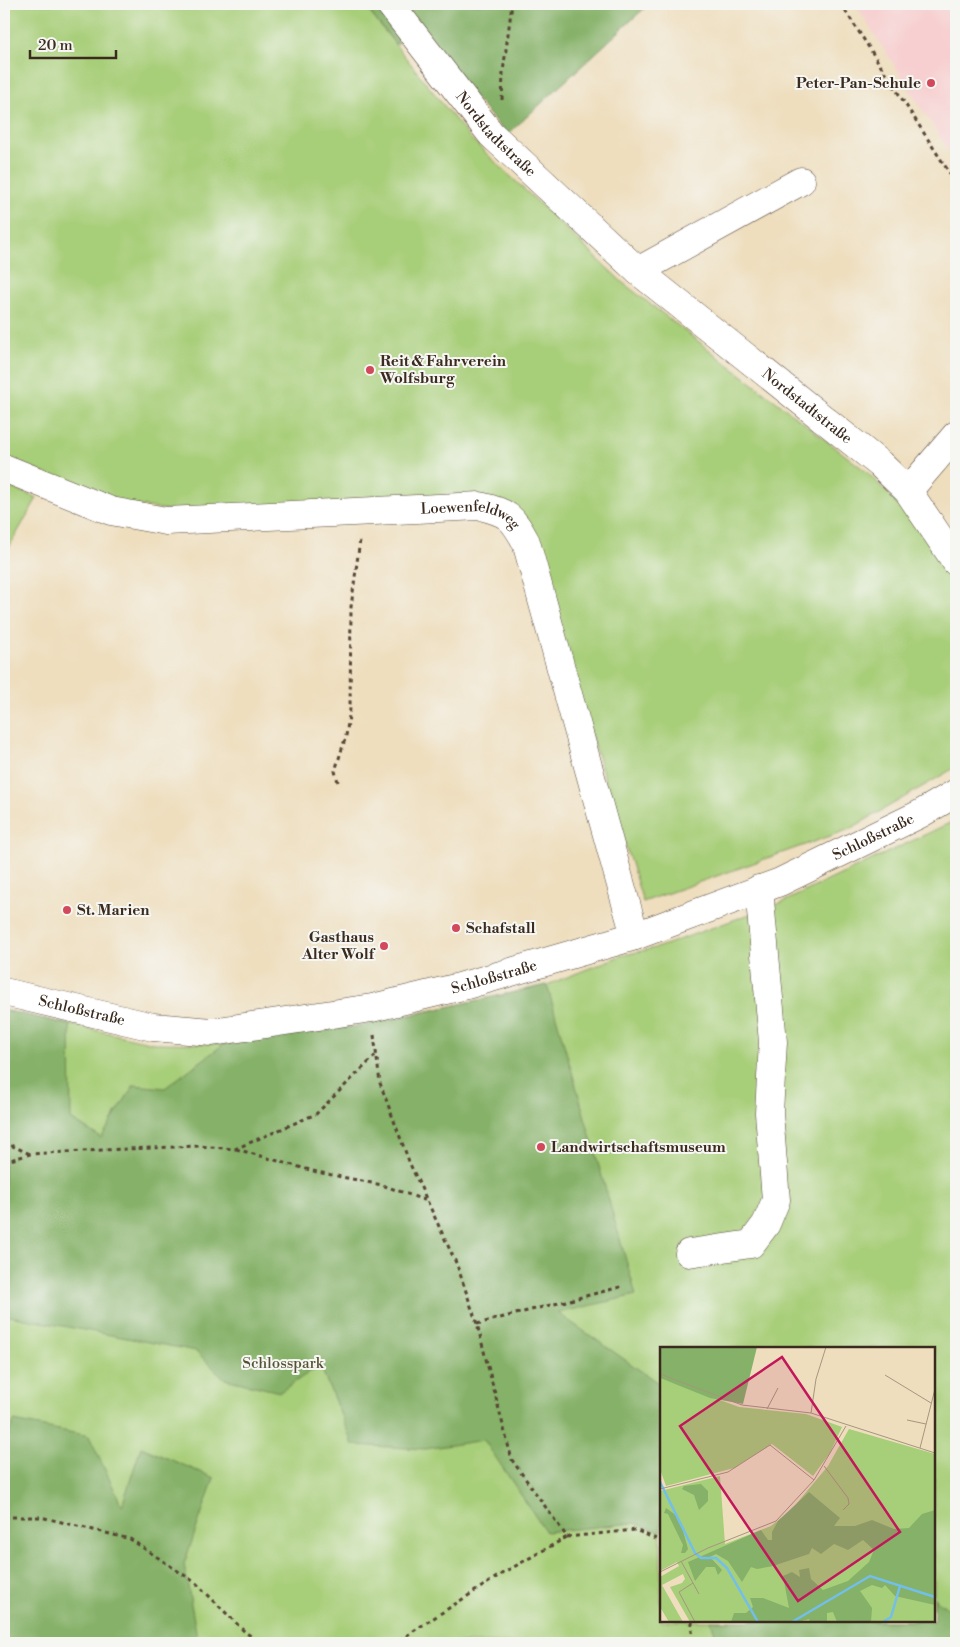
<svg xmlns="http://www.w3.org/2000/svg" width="960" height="1647" font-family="'Libre Bodoni',serif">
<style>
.built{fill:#f7cfd0}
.green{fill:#a7ce78;stroke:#717c4b;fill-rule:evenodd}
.forest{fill:#85b168;stroke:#606e43}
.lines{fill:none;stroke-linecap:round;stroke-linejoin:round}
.minor-casing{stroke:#564536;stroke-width:29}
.path{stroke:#564536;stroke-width:3;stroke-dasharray:4 4;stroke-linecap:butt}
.minor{stroke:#fff;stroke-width:28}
.poi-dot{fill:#d1495b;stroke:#f6f6f2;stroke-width:2}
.labels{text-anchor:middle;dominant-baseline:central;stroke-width:4;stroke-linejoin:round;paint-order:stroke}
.poi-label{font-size:15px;font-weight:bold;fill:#3b2a1e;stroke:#f6f6f2;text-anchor:start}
.street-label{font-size:15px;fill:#3b2a1e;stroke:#f6f6f2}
.park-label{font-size:15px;fill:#565334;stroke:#f6f6f2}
.inset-river{fill:none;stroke:#72bfec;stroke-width:2.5}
.inset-road{fill:none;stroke:#a6967e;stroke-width:1}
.view{fill:#c2185b;fill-opacity:0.15;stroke:#c2185b;stroke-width:2.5}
.inset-edge{fill:none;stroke:#3b2a1e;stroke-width:2.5}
</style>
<rect width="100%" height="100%" fill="#f6f6f2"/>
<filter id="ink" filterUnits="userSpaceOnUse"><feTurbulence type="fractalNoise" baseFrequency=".02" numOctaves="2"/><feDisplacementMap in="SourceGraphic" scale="10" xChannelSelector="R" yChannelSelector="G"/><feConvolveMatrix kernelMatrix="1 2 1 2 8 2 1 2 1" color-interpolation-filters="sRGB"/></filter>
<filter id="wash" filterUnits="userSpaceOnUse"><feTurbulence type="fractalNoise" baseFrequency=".0096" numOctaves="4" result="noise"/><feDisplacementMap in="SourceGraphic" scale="20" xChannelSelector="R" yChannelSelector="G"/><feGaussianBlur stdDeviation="1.12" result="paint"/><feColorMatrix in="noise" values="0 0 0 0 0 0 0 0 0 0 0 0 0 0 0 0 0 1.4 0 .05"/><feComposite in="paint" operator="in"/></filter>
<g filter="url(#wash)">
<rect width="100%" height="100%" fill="#eedebe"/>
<path class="built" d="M855,4H956V162Z"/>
<path class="green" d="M4,4H363L469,137L623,283L867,472L897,503L927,539L956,581V767L850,829L643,902L540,570L520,517L168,510L119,503L4,457Z
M4,485L37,498L4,556Z
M956,820V1643H4V1010L154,1043L224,1044L365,1025L547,985L620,956L659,947L783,902ZM661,1348H934V1621H661Z"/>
<path class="forest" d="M363,4H649L507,135L421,35L396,44Z
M547,985L636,1295L558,1313L661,1385V1532L634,1523L546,1532L484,1440L425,1449L353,1445L320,1365L280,1392L225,1379L196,1351L4,1315V1010L70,1025L71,1119L101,1138L134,1085L165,1088L224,1044L365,1025Z
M14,1421L89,1436L122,1506L141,1447L214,1478L184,1564L198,1643H4V1448Z
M934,1597L937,1601L956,1612V1643H718L711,1621H934Z"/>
</g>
<g filter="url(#ink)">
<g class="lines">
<g class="minor-casing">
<g id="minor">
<path id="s1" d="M390,4L491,134L638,271L880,464L908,491L956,562"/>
<path d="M638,271L801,181"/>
<path id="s2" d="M4,468L111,511L166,521L480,506C508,513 512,516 526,542L635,936"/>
<path d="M908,491L956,435"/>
<path id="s3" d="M4,992L153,1027L212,1032L372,1008L463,986L635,936L780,882L920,814L956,793"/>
<path d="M689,1253L751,1244L766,1224L776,1200L769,1113L773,1042L759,889"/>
</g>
</g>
<path class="path" d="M841,4L956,183
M502,100L503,72L512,4
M338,782L335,771L346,736L350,709L351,607L360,540
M374,1035L380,1083L410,1164L457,1265L477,1324L512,1460L567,1537L503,1573L395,1643
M4,1142L30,1154
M236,1149L317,1172L382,1185L427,1201
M4,1162L30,1154L102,1150L199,1146L235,1149L316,1114L376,1055
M477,1324L624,1286
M4,1517H41L130,1539L196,1583L246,1633L263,1643
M567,1537L635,1530L661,1541
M692,1621V1643"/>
<use href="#minor" class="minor"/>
</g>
</g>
<g class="poi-dot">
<circle cx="931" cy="83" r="5"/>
<circle cx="370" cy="370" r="5"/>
<circle cx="67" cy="910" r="5"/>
<circle cx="456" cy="928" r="5"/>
<circle cx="384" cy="946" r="5"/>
<circle cx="541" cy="1147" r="5"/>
</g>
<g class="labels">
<g class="poi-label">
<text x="921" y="83" text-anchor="end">Peter-Pan-Schule</text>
<text x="380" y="361">Reit &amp; Fahrverein<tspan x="380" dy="17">Wolfsburg</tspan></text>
<text x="77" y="910">St. Marien</text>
<text x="466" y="928">Schafstall</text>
<text x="374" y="937" text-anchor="end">Gasthaus<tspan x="374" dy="17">Alter Wolf</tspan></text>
<text x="551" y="1147">Landwirtschaftsmuseum</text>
</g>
<g class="street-label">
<text stroke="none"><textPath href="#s1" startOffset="168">Nordstadtstraße</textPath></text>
<text stroke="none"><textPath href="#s1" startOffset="582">Nordstadtstraße</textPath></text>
<text stroke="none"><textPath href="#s2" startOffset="478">Loewenfeldweg</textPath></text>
<text stroke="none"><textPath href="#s3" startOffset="905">Schloßstraße</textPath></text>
<text stroke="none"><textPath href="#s3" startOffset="500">Schloßstraße</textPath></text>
<text stroke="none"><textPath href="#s3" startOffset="80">Schloßstraße</textPath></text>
</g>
<g class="park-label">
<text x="283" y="1363">Schlosspark</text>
</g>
</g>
<g transform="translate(660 1347)">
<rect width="275" height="275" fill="#eedebe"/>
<path d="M0,31L79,60L146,67L182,80L170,106L153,129L112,97L74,121L6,139L0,122ZM189,82L275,107V275H30L10,240L22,236L25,232L23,227L2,238L23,275H9L0,260V230L19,219L17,215L0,224V144L60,129L65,197L111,179L132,162L168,119Z" fill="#a7ce78"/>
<path d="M0,0H97L83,57L50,51L0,31ZM41,137L48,144V154L39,163L34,148L22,142L24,139ZM149,145L180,171L174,179H195L212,173L234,182L249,181L262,167L275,163V258L235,249L225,238L222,241L212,238L200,244L212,261L211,275H177L173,265L167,266V275H150L149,272L138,275H71L74,266H86L93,260L90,251H103L129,261L123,229L132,225L140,230L139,223L149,221L151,232L163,243L188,234L209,215L214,203L203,193L188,203L174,197L161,207L152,201L149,207L113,219L97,222L91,220L82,235L68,214L56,207L50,210L62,223L58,228L55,220H46L35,234L28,215L101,183L108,193H112V185L118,174ZM6,161L17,169L23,184L28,202L25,206H21L23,198L8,167L4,166Z" fill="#85b168"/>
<path class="inset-river" d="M0,135L35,206L41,211H56L67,221L98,275M132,275L210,229L275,250M223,275L231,270L240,239"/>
<path class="inset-road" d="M0,27L82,58L151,66L275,106M225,28L271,56M107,62L118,41M151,66L156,32L166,0M247,73L266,77M260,101L275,42M164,119L188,151L189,157L183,163M0,142L68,125L110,98L154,133M21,214L39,247M0,225L48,201L116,174L154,133L186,79M33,236L19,245L35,275"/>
<path class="view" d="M122,10L240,185L138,254L20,79Z"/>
<rect width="275" height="275" class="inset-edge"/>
</g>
<rect width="960" height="1647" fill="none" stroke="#f6f6f2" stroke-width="20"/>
<path d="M30 50v8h86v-8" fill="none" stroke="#3b2a1e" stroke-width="2.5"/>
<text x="38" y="50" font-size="15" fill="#3b2a1e" stroke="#f6f6f2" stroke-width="4" paint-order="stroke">20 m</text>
</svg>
